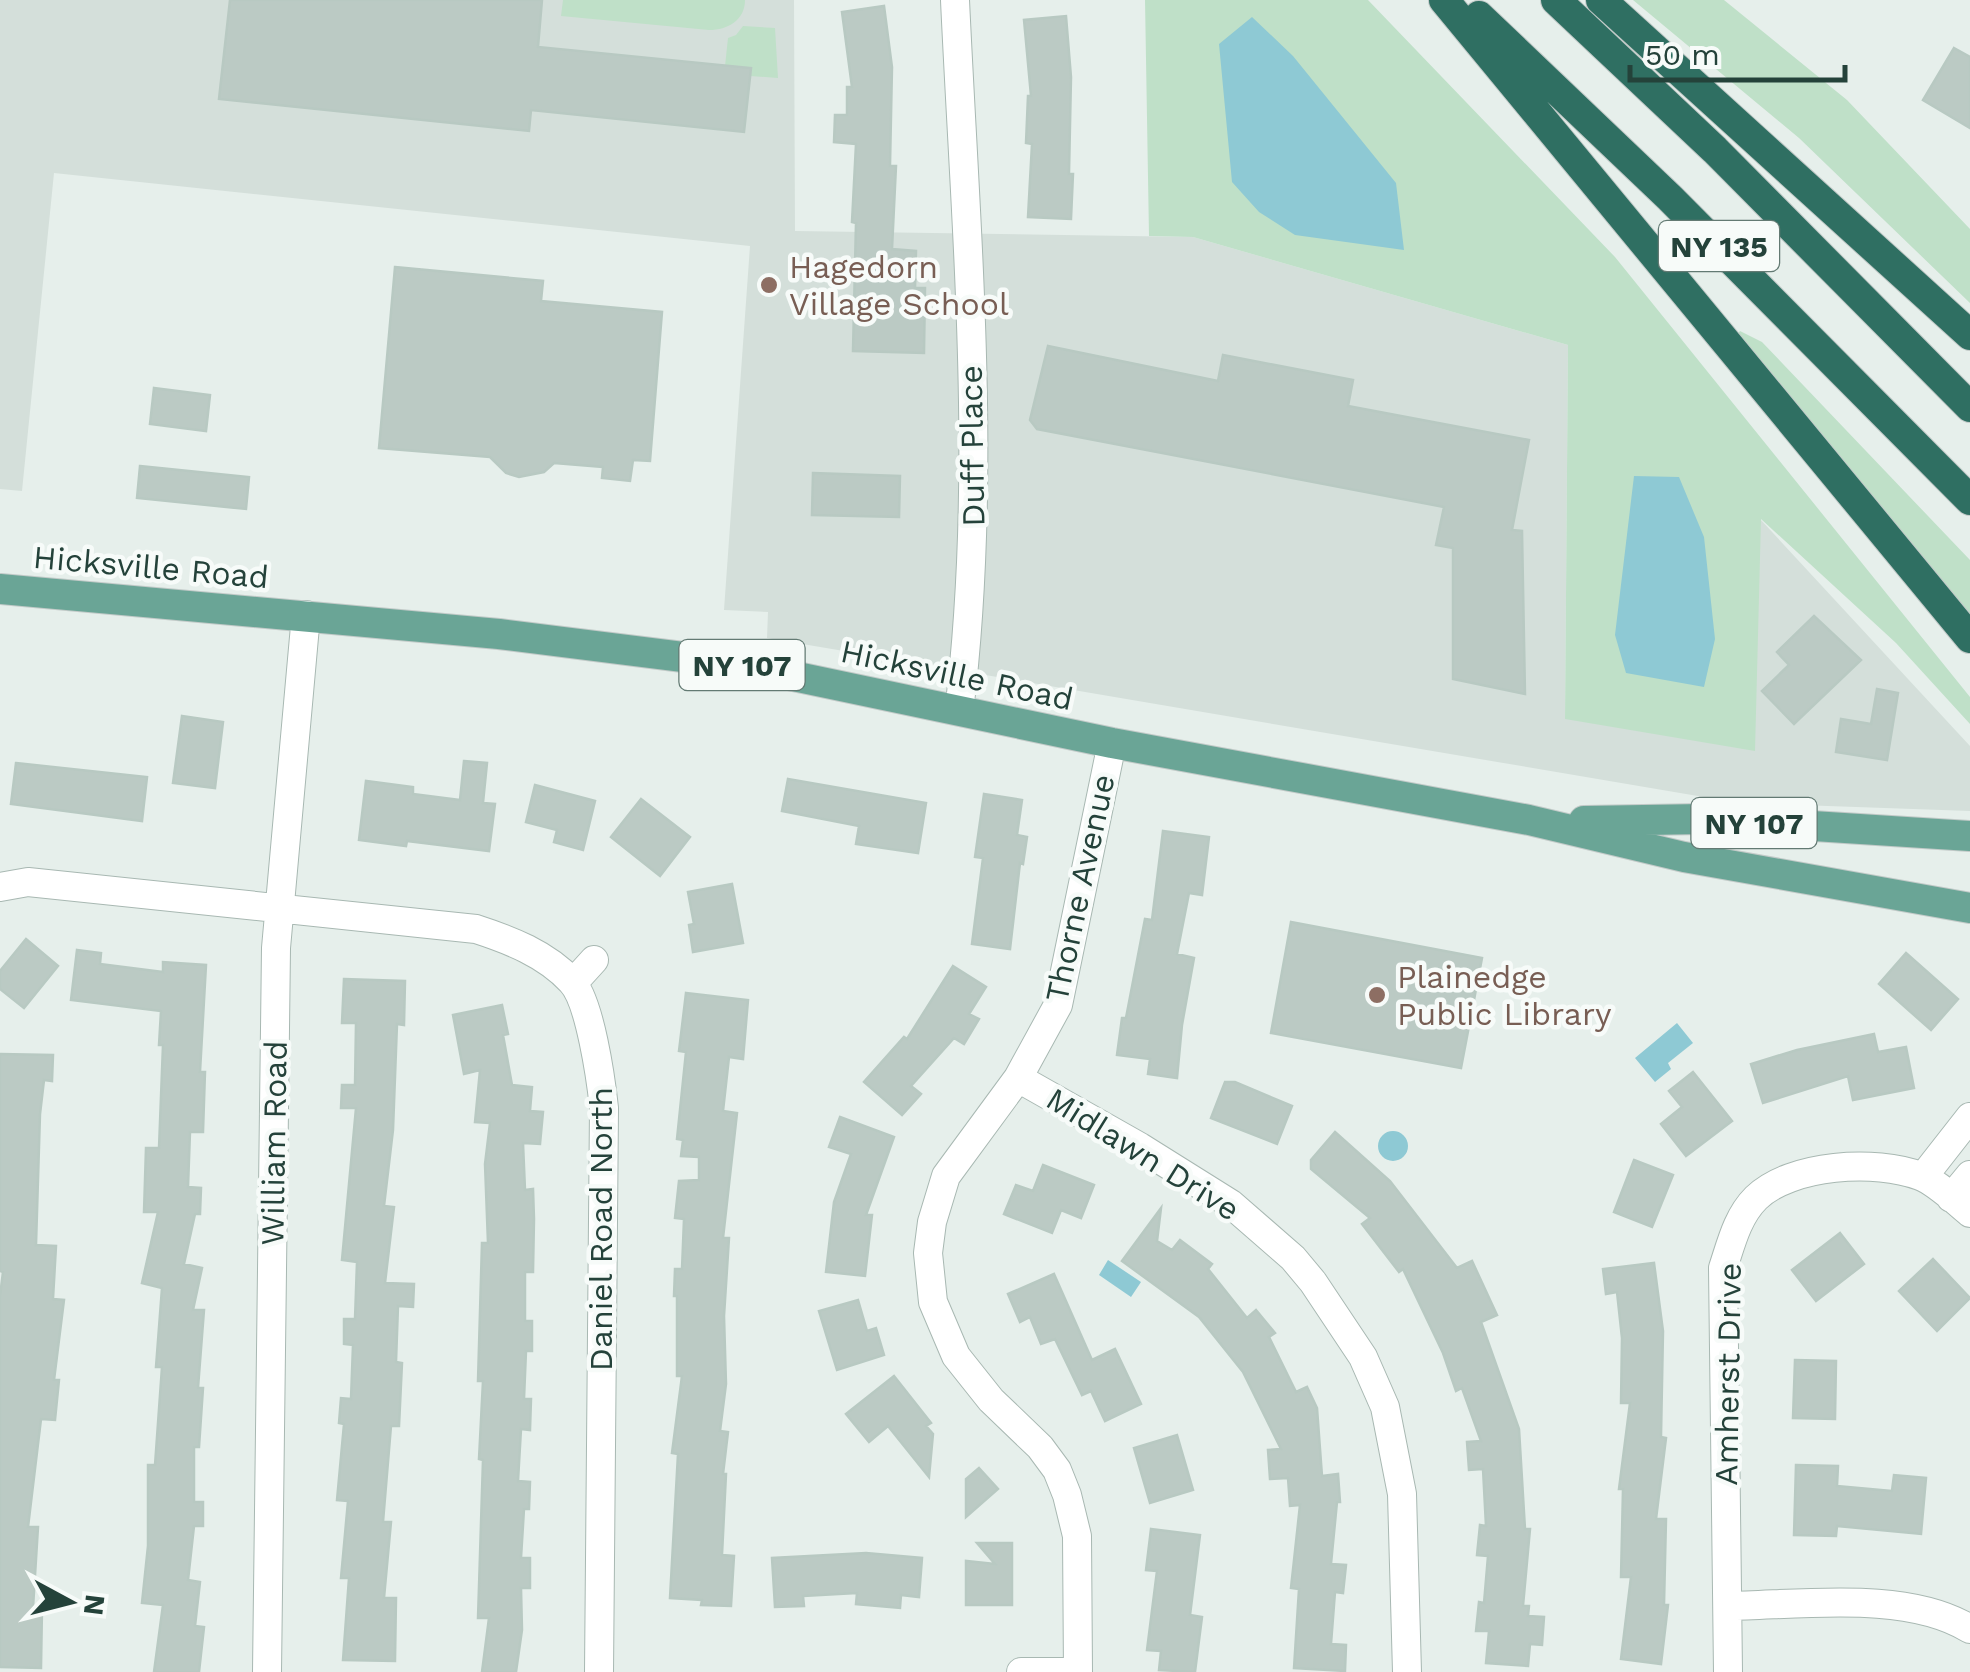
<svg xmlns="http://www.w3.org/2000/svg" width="1970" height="1672" font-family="'Work Sans',sans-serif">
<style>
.built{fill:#d4dfda}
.green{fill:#bfe0c8}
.water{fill:#8ec9d4}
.building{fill:#bbcac4;stroke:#b8c9c2;stroke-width:2.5}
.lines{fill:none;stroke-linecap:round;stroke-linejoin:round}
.street-casing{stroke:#a8b8b2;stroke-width:30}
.primary-casing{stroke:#c2cac8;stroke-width:32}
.highway-casing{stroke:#c2cac8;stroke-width:32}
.street{stroke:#fff;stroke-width:28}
.primary{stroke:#6aa596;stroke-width:30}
.highway{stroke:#2f6f62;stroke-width:30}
.education-dot{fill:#8d6e63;stroke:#f7fbf9;stroke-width:4}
.labels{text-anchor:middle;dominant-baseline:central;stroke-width:9;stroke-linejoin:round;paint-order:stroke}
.shield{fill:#f7fbf9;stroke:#637a73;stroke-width:2.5}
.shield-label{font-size:30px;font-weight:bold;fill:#24423a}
.education-label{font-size:32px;fill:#785e54;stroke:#f7fbf9;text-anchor:start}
.street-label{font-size:32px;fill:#24423a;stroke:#f7fbf9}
</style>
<rect width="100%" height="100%" fill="#e6efeb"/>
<path class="built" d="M0,0H794L795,231L1193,237L1568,345L1565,719L1760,519L1970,746V811L1739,803L767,638L768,612L724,610L750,246L54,173L22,491L0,489Z"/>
<path class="green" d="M563,0H745C745,20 728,30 709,30L561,16Z
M1145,0H1368L1615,257L1970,697V724L1896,643L1761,519L1755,751L1565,719L1568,345L1193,237L1149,236Z
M1633,0H1724L1847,100L1970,229V303L1799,138Z
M743,26L775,28L778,78L750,76L725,66L728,38L736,35Z
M1740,331L1762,342L1970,560V624L1736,336Z"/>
<path class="water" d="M1252,17L1293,56L1396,183L1404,250L1295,235L1259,212L1232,182L1219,44Z
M1634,476L1679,477L1704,537L1715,639L1704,687L1626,673L1615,635Z
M1677,1023L1693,1043L1668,1063L1671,1069L1655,1082L1635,1058Z
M1378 1146a15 15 0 1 1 30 0a15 15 0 1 1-30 0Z
M1108,1260L1141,1282L1131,1297L1099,1275Z"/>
<path class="building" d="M230,0H542L538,47L751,68L744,132L531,110L529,131L219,99Z
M884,6L892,67L890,166H896L892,249L916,251L915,288H925L924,353L853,351L856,223L852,222L856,144L834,142L835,115H847V87H852L842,12Z
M1066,16L1071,77L1069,174H1073L1071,219L1028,217L1032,144L1026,143L1028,96H1031L1024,20Z
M1954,48L1970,57V128L1923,100Z
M395,267L543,281L541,301L662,312L650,461L633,460L630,481L602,478L603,467L554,463L544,472L519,477L506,473L490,457L379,448Z
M1048,346L1218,381L1223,355L1353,380L1348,406L1529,440L1512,530L1522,531L1525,694L1453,679V548L1436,545L1444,507L1037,429L1030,420Z
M154,388L210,395L206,431L150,424Z
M140,466L249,477L246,509L137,498Z
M813,473L900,476L899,517L812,515Z
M1814,616L1861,660L1794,724L1762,691L1789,665L1777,652Z
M1877,689L1898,693L1887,760L1836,752L1841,719L1871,724Z
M182,716L223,722L215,788L173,783Z
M464,761L487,763L483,803L495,804L489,851L407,841L406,846L359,840L366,781L413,787V794L460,800Z
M16,763L147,777L142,821L11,804Z
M788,779L926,803L918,853L856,844L859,826L782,811Z
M535,785L595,801L583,850L554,842L557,830L526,822Z
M984,794L1022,800L1017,835L1027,837L1023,864L1020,863L1010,949L972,944L983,858L975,857Z
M641,799L690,837L660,876L611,837Z
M1163,831L1209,837L1202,895L1189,893L1177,954L1194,958L1182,1025L1177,1078L1148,1074L1150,1059L1117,1055L1122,1018H1126L1145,919L1152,920Z
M732,884L743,943L693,952L689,925L694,924L688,892Z
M1291,922L1482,958L1461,1068L1271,1033Z
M26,939L58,966L24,1008L0,989V971Z
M77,950L101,953L100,964L163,972V962L206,965L200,1072H205L203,1132H190L188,1187L201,1188L200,1214H195L184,1264L202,1268L193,1310H204L198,1388H203L199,1447H194V1502H203V1526H194L188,1580L200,1582L195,1626L204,1627L199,1672H154L163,1605L142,1603L148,1546V1465H155L162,1367H156L162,1288L142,1283L158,1212H144L146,1148H159L163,1045H159L161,1011L71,1000Z
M1906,953L1958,999L1931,1030L1879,984Z
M953,966L986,987L969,1014L979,1019L964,1044L954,1038L911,1086L921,1094L902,1115L864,1082L904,1037L907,1039Z
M344,979L405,981L404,1025L397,1024L393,1130L384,1206L394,1207L385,1283L414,1284L413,1307L398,1306L396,1362L402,1363L399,1426H391L383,1522H391L384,1598H396L395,1661L343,1660L349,1578H341L348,1501L337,1500L344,1424L339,1423L341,1398L351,1399L353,1345L344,1344V1319H355L357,1262L342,1260L356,1108H341L342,1085H355L356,1023H342Z
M686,993L748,1000L743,1059L729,1057L723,1111L737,1113L723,1238H729L724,1316L726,1384L720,1431L728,1432L723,1474H726L722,1555L734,1556L731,1606L701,1605L702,1600L670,1598L678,1454L672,1453L682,1376H677V1296H674L675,1269H682L684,1219L675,1218L679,1181L699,1180V1157L681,1156L683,1140L677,1139L686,1052L679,1051Z
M502,1005L508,1034L503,1035L512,1085L532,1087L530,1111L543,1112L540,1144L523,1143L525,1190L533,1189L534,1219L533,1272H525V1321H532V1351H526L524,1399H531L530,1430L521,1429L518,1481L530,1482L529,1509H524L521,1558H530V1588H521L522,1630L516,1672H482L489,1618H478L483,1460L479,1459L483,1381H478L482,1243H488L485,1164L490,1123L475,1122L480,1070L464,1074L453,1015Z
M1874,1034L1878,1052L1906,1047L1914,1088L1853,1100L1848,1076L1763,1103L1751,1064L1797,1050Z
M0,1054L53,1055L52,1081L44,1080L40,1114L36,1245L56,1246L53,1299L64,1300L54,1380H59L55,1420L41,1419L28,1527H38L33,1608H42L41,1668L0,1667V1296L3,1272L0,1271Z
M1693,1072L1732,1121L1686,1156L1661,1124L1682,1107L1669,1091Z
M1225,1082H1235L1292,1106L1277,1144L1211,1118Z
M840,1117L894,1137L866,1215H872L865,1276L826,1272L834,1202L851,1154L829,1147Z
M1335,1132L1390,1181L1457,1268L1472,1261L1497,1315L1481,1322L1519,1429L1525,1529H1530L1523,1606H1529L1528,1616L1544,1617L1542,1645L1530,1644L1528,1666L1486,1663L1489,1631H1476L1479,1602L1484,1603L1488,1556L1477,1555L1480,1525L1486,1526L1483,1469L1469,1470L1467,1442L1481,1441L1462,1388L1456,1391L1443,1353L1403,1269L1399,1272L1362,1224L1370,1218L1311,1169V1160Z
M1634,1160L1673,1175L1652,1227L1614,1212Z
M1043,1165L1094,1185L1081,1218L1061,1210L1052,1233L1004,1214L1016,1185L1033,1191Z
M1161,1208L1157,1241L1172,1250L1180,1240L1212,1264L1208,1269L1247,1318L1256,1310L1275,1333L1269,1337L1296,1392L1307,1387L1317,1408L1322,1476L1338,1474L1340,1502H1337L1331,1564L1346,1565L1343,1593L1335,1592L1331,1644L1346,1645L1345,1671L1294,1668L1299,1589L1291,1588L1300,1505L1290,1506L1288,1478L1270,1479L1268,1450L1281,1449L1243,1372L1199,1317L1122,1261Z
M1840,1233L1864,1264L1816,1301L1792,1270Z
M1933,1259L1970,1298L1937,1331L1899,1291Z
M1654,1263L1663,1331L1661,1437L1666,1438L1656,1519H1666L1664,1605H1668L1661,1664L1621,1659L1631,1577H1621L1623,1489H1619L1630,1403H1621L1622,1338L1617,1292L1606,1294L1603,1269Z
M1054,1274L1092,1360L1115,1349L1141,1404L1105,1421L1091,1391L1082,1395L1055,1339L1041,1344L1030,1317L1020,1322L1008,1294Z
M858,1300L867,1331L876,1328L884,1355L837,1370L819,1311Z
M1795,1360L1836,1361L1835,1419L1793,1418Z
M894,1376L931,1423L926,1426L933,1434L929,1477L888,1426L869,1442L846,1414Z
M1177,1435L1193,1490L1150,1503L1134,1448Z
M1796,1465L1838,1466L1837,1486L1892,1491L1894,1475L1926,1478L1921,1534L1837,1526L1836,1536L1794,1535Z
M979,1468L998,1489L966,1517V1479Z
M1151,1529L1200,1535L1190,1615L1202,1617L1195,1672L1159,1670L1161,1651L1147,1650L1157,1571L1146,1570Z
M977,1543H1012V1605H966V1561L995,1564Z
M866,1553L922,1558L919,1597L901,1595L900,1608L856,1604L857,1593L803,1596L804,1606L775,1607L772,1558Z"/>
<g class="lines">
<g class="street-casing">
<path id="street" d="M955,0C966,237 988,475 959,711
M0,887L28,882L476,929C510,940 546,954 571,981C590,1000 601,1080 604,1108L599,1672
M574,982L594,960
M1018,1078L1140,1147L1231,1204L1293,1258L1313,1282L1363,1357L1385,1407L1402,1494L1407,1672
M1923,1177L1970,1117
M1951,1198L1970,1175
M1728,1606C1801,1605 1907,1590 1970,1629
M267,1672L276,948L306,615
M1021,1672H1078
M1078,1672L1077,1536L1067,1495L1057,1470L1040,1447L991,1400L956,1356L933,1302L928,1253L932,1222L946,1176L1018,1078L1058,1005L1112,743
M1728,1672L1723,1268C1731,1244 1737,1217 1756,1198C1791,1164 1876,1159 1920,1176C1938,1183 1955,1201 1970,1213"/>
</g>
<g class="primary-casing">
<path id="primary" d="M0,589L499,634L731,663L1112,743L1529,820L1684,857L1970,908
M1584,821L1703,819L1970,836"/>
</g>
<g class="highway-casing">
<path id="highway" d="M1444,0L1970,638
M1556,0L1715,150L1970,407
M1601,0L1970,335
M1479,16L1670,198L1970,500"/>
</g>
<use href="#street" class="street"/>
<use href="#primary" class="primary"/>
<use href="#highway" class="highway"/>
</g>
<g class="education-dot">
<circle cx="769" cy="285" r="10"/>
<circle cx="1377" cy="995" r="10"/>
</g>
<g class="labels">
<g class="shield">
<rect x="1659" y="221" width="120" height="50" rx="8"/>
<rect x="679.5" y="640" width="125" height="50" rx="8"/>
<rect x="1691.5" y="798" width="125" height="50" rx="8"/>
</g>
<g class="shield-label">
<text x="1719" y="246">NY 135</text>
<text x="742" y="665">NY 107</text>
<text x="1754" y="823">NY 107</text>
</g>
<g class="education-label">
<text x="789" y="267">Hagedorn<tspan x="789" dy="37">Village School</tspan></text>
<text x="1397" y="977">Plainedge<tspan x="1397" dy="37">Public Library</tspan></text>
</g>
<g class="street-label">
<text transform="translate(972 446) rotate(-91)">Duff Place</text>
<text transform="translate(151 567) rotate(5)">Hicksville Road</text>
<text transform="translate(957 675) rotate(12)">Hicksville Road</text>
<text transform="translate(1080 888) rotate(-78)">Thorne Avenue</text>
<text transform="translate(274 1143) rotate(-89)">William Road</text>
<text transform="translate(1143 1154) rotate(32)">Midlawn Drive</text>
<text transform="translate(601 1229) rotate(-90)">Daniel Road North</text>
<text transform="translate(1728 1374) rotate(-89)">Amherst Drive</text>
</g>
</g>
<g transform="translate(70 1602) rotate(97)" stroke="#f7fbf9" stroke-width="8" paint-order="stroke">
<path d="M0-8L18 38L0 25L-18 38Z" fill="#24423a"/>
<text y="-15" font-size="28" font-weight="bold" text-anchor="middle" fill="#24423a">N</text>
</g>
<path d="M1630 65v15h215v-15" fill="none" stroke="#24423a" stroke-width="5"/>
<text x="1645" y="65" font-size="30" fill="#24423a" stroke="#f7fbf9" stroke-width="8" paint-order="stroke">50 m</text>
</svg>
